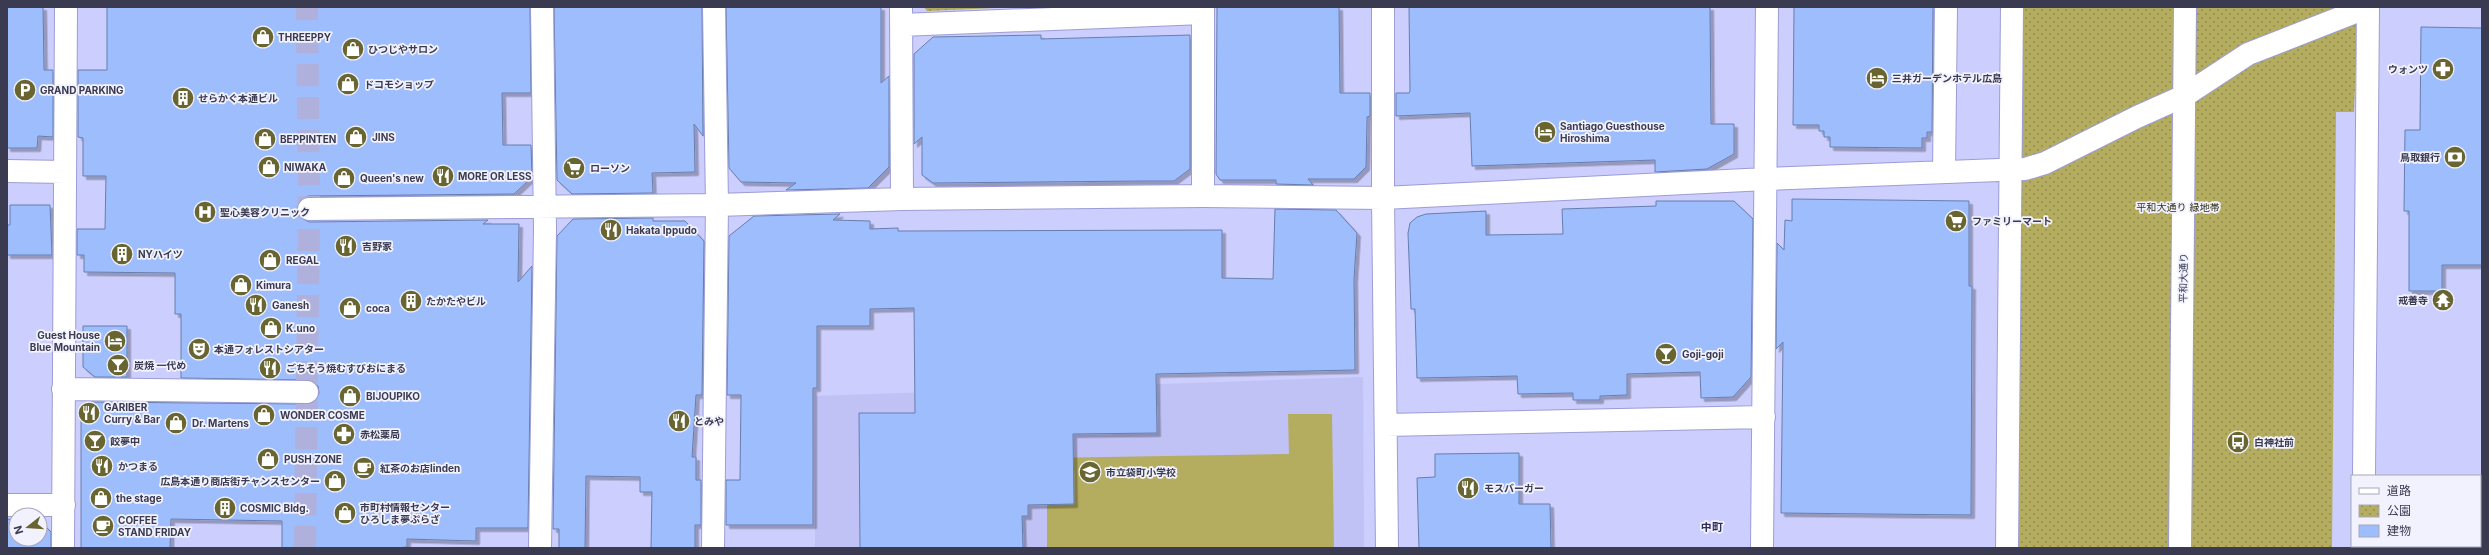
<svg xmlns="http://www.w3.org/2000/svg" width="2489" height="555" font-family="Inter,'Noto Sans JP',sans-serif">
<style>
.built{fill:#c0c1f5}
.park{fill:url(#park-dots)}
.pitch{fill:#b4ac5f}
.building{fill:#9ebdfd;stroke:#667eaf;filter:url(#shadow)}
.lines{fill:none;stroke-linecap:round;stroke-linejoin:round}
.minor-tunnel{stroke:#afb0db;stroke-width:22;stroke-dasharray:22 11;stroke-linecap:butt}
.minor-casing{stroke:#9c9dd5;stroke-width:24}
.minor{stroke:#fff;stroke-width:22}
.labels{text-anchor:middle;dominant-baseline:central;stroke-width:3.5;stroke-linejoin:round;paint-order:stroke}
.poi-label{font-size:10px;font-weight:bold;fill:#3a3a51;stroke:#f2f2fe;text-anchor:start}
.park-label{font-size:10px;fill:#312f18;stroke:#f2f2fe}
.street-label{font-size:10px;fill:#3a3a51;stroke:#f2f2fe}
.neighbourhood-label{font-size:11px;font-weight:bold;fill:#302d5c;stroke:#f2f2fe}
</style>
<defs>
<pattern id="park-dots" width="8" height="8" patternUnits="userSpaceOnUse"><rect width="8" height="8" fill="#b4ac5f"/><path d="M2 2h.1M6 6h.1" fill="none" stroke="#938d51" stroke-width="1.8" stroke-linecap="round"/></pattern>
<filter id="shadow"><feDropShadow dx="3.5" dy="3.5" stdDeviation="0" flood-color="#0004"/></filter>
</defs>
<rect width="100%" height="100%" fill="#cccefd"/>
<path class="built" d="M1363,377L1364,548H815L816,396Z"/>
<path class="park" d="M924,7H1018L927,11Z
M2021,7H2358L2354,112H2336L2332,548H2018L2023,69Z"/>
<path class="pitch" d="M1288,414H1332L1334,548H1047V458L1289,454Z"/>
<path class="building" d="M7,7H43L44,70H53V137L38,136L37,148H7Z
M107,7H530L531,93H502L503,145H531L532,177L514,194L309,196L302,198L297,209L298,216L309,222L488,220L483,224H519L518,282L532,266L528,528H476V541L407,539V547L396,548H282V521L171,519L170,548H81V411L91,402L307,404L313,403L319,393L318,386L307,380L181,378V314H175V273L84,272V255H77V229H105L106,176H83V138L78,137V70H107Z
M554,7H702L703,136L694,124L695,172L652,173L653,193L572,194L557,180Z
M726,7H881V83L889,76V167L868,188L786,190L796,183L741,182L729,168Z
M1217,7H1339L1340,93H1370V116L1367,117V122L1366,167L1354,179H1308L1313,185L1276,184V180H1220L1216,174Z
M1409,7H1710L1711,124H1734V154L1707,169L1655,172V160L1472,166L1470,113L1396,116V93H1409L1410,91Z
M1794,7H1933L1932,132H1927V138H1922V148L1830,147V137H1824V131H1819V125H1793Z
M2421,27L2482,28V265H2442V291H2409V211H2404L2405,130H2420Z
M1041,35V39L1190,35V169L1174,181H1142L933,183L922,175V137L914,144V54L933,37Z
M1792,199L1969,201V286H1972L1971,515L1781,513L1783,342L1776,349L1777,243L1784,250L1785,220L1792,221Z
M1656,201H1734L1753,219L1751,377L1733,397L1701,398L1700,372L1627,374V395L1600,396V400H1573V393L1518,394L1517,376L1417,378L1415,309H1411L1408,233L1410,223L1417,217L1426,214L1486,211V235L1563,234L1562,209L1656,206Z
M10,205H50L52,255H7V225H10Z
M1275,209L1336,210L1357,233L1354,279L1355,370L1156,374L1157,433L1073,434L1074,504L1028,505V516H1022L1023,548H860L859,413H915L914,308L870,309V326H817V388H813V525H726V480H740L741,395H727L729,236L754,216L840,214L833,220L870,221V229L898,228V231L1222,230V278L1273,279Z
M653,218V221H685L704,241L702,395H696L692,457H696V480H701V525H695V548H651L652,492H640V477L586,476L585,548H559V529H553L557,236L573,219Z
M83,326H127V377H95L83,367Z
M1519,453V504H1550L1551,548H1419L1417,478L1435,477V454Z
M7,519L16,520V539H40V521L51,532V548H7Z"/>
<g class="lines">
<path class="minor-tunnel" d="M305,548L309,209L307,7"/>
<g class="minor-casing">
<path id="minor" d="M901,7L902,199
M1203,7V196
M1383,7V198L1387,548
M901,25L1203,13
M7,171L65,172
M1944,171L1946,7
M309,209L717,205L902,199L1203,196L1383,198L1766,179L2025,169L2045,163L2137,117L2184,96L2248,54L2368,7
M63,389L307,392
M1386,425L1764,417
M2364,476L2368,7
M7,505H64
M63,548L66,7
M540,548L545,230L542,7
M713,548L717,205L714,7
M1762,548L1767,7
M2007,548L2012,7
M2180,548L2185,7
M2364,548V546"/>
</g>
<use href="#minor" class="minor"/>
</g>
<defs>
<g id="shop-disc" transform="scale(1.15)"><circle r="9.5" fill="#696531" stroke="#f2f2fe"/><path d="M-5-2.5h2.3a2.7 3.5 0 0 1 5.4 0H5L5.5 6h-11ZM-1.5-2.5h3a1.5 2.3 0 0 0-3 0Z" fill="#fff"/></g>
<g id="pharmacy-disc" transform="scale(1.15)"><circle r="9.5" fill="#696531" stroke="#f2f2fe"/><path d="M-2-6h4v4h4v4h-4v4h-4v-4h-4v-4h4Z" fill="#fff"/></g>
<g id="hotel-disc" transform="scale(1.15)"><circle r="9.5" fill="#696531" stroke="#f2f2fe"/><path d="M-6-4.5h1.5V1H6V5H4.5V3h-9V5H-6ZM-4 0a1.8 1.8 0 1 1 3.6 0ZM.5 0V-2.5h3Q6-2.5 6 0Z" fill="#fff"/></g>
<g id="parking-disc" transform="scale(1.15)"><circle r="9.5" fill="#696531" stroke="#f2f2fe"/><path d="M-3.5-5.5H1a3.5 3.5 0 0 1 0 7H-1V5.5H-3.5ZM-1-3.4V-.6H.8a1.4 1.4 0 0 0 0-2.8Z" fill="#fff"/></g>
<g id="building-disc" transform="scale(1.15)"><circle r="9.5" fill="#696531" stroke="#f2f2fe"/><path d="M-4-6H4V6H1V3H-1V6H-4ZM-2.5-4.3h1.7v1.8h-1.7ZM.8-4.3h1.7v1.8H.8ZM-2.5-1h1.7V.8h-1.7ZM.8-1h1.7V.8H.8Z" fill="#fff"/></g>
<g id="bank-disc" transform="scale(1.15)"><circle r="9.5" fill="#696531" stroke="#f2f2fe"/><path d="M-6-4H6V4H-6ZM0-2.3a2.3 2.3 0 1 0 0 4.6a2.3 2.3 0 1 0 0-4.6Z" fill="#fff"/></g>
<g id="supermarket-disc" transform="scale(1.15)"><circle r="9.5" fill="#696531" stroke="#f2f2fe"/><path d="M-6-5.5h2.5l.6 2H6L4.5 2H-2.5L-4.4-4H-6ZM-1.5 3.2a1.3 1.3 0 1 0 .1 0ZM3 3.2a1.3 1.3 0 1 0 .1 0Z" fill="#fff"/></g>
<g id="restaurant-disc" transform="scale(1.15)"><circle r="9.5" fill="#696531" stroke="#f2f2fe"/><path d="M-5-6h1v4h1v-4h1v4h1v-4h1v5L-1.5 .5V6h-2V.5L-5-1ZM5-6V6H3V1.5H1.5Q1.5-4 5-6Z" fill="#fff"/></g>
<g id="hospital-disc" transform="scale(1.15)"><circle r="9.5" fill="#696531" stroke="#f2f2fe"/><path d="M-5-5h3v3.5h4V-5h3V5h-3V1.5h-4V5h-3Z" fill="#fff"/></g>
<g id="temple-disc" transform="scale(1.15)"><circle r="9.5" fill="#696531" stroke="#f2f2fe"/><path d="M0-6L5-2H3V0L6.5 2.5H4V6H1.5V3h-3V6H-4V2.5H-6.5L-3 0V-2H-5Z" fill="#fff"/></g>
<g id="theatre-disc" transform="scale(1.15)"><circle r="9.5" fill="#696531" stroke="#f2f2fe"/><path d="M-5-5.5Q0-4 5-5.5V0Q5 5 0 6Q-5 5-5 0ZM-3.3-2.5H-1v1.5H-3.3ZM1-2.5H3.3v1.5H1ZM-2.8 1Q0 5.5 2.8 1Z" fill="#fff"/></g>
<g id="bar-disc" transform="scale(1.15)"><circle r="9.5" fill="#696531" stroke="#f2f2fe"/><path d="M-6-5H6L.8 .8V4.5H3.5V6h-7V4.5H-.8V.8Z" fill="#fff"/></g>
<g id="bus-disc" transform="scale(1.15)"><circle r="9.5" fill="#696531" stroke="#f2f2fe"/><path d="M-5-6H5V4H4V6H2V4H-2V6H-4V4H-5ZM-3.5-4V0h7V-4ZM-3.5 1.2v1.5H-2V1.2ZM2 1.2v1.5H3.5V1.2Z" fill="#fff"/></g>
<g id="cafe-disc" transform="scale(1.15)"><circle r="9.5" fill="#696531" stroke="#f2f2fe"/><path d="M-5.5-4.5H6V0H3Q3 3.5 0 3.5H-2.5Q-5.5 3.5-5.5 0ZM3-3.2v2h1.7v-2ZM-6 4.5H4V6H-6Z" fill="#fff"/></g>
<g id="school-disc" transform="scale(1.15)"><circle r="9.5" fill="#696531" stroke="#f2f2fe"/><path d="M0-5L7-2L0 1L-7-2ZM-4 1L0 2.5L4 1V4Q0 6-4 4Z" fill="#fff"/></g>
</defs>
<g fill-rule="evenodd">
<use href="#shop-disc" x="263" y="37"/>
<use href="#shop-disc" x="353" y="49"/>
<use href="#pharmacy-disc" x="2443" y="69"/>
<use href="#hotel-disc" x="1877" y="78"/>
<use href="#shop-disc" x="348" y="84"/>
<use href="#parking-disc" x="25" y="90"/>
<use href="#building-disc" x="183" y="98"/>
<use href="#hotel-disc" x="1545" y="132"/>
<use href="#shop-disc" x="356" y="137"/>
<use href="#shop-disc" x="265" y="139"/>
<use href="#bank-disc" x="2455" y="157"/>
<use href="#shop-disc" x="269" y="167"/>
<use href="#supermarket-disc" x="574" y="168"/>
<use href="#restaurant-disc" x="443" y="176"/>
<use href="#shop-disc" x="344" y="178"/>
<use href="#hospital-disc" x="205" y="212"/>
<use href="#supermarket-disc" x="1956" y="221"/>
<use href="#restaurant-disc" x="611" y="230"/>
<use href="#restaurant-disc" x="346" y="246"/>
<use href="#building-disc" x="122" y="254"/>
<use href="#shop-disc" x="270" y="260"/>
<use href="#shop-disc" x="241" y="285"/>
<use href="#temple-disc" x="2443" y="300"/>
<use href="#building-disc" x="411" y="301"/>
<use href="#restaurant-disc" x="256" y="305"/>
<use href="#shop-disc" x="350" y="308"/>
<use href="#shop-disc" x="271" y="328"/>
<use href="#hotel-disc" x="115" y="341"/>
<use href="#theatre-disc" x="199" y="349"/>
<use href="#bar-disc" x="1666" y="354"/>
<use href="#bar-disc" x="118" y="365"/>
<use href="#restaurant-disc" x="270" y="368"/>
<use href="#shop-disc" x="350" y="396"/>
<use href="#restaurant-disc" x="89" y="413"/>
<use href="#shop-disc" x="264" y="415"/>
<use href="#restaurant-disc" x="679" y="421"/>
<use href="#shop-disc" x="176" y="423"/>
<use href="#pharmacy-disc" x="344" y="434"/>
<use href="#bar-disc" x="95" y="441"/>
<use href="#bus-disc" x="2238" y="442"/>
<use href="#shop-disc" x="268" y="459"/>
<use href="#restaurant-disc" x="102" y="466"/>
<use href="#cafe-disc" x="364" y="468"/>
<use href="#school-disc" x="1090" y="472"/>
<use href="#shop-disc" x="335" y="481"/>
<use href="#restaurant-disc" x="1468" y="488"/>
<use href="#shop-disc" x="101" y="498"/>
<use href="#building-disc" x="225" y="508"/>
<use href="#shop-disc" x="345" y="513"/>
<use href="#cafe-disc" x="103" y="526"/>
</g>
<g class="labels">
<g class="poi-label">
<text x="278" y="37">THREEPPY</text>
<text x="368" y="49">ひつじやサロン</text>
<text x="2428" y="69" text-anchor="end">ウォンツ</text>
<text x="1892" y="78">三井ガーデンホテル広島</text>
<text x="364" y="84">ドコモショップ</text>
<text x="40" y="90">GRAND PARKING</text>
<text x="198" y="98">せらかぐ本通ビル</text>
<text x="1560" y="126">Santiago Guesthouse<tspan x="1560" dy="12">Hiroshima</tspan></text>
<text x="372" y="137">JINS</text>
<text x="280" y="139">BEPPINTEN</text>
<text x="2440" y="157" text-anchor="end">鳥取銀行</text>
<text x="284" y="167">NIWAKA</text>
<text x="590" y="168">ローソン</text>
<text x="458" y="176">MORE OR LESS</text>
<text x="360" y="178">Queen's new</text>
<text x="220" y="212">聖心美容クリニック</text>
<text x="1972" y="221">ファミリーマート</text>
<text x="626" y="230">Hakata Ippudo</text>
<text x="362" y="246">吉野家</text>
<text x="138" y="254">NYハイツ</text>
<text x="286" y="260">REGAL</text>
<text x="256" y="285">Kimura</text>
<text x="2428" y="300" text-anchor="end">戒善寺</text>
<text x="426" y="301">たかたやビル</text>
<text x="272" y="305">Ganesh</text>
<text x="366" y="308">coca</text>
<text x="286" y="328">K.uno</text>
<text x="100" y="335" text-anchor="end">Guest House<tspan x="100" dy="12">Blue Mountain</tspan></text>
<text x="214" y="349">本通フォレストシアター</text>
<text x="1682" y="354">Goji-goji</text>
<text x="134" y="365">炭焼 一代め</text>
<text x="286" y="368">ごちそう焼むすびおにまる</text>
<text x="366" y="396">BIJOUPIKO</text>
<text x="104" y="407">GARIBER<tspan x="104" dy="12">Curry &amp; Bar</tspan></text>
<text x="280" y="415">WONDER COSME</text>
<text x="694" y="421">とみや</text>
<text x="192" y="423">Dr. Martens</text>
<text x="360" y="434">赤松薬局</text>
<text x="110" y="441">餃夢中</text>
<text x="2254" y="442">白神社前</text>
<text x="284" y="459">PUSH ZONE</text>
<text x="118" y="466">かつまる</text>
<text x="380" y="468">紅茶のお店linden</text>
<text x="1106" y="472">市立袋町小学校</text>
<text x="320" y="481" text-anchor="end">広島本通り商店街チャンスセンター</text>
<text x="1484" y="488">モスバーガー</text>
<text x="116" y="498">the stage</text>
<text x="360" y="507">市町村情報センター<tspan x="360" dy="12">ひろしま夢ぷらざ</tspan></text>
<text x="240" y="508">COSMIC Bldg.</text>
<text x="118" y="520">COFFEE<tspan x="118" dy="12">STAND FRIDAY</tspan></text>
</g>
<g class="park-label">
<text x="2178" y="207">平和大通り 緑地帯</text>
</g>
<g class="street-label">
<text transform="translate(2183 278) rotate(-89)">平和大通り</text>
</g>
<g class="neighbourhood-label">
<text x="1712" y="527">中町</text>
</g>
</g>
<rect width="2489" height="555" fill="none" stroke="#3a3a51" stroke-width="16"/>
<rect x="2351" y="475" width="130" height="72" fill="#f2f2fe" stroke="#a8a8b9"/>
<rect x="2359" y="488" width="20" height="6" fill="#ffffff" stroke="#a8a8b9"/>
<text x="2387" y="495" font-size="12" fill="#3a3a51">道路</text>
<rect x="2359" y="505" width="20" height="12" fill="url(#park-dots)" stroke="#a8a8b9"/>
<text x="2387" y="515" font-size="12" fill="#3a3a51">公園</text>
<rect x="2359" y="525" width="20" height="12" fill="#9ebdfd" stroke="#a8a8b9"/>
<text x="2387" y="535" font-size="12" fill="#3a3a51">建物</text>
<g transform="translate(28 527) rotate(253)"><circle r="19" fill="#f2f2fe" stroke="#a8a8b9"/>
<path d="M0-3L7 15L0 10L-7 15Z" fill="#696531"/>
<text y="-6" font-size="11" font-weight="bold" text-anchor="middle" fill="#3a3a51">N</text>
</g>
</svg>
